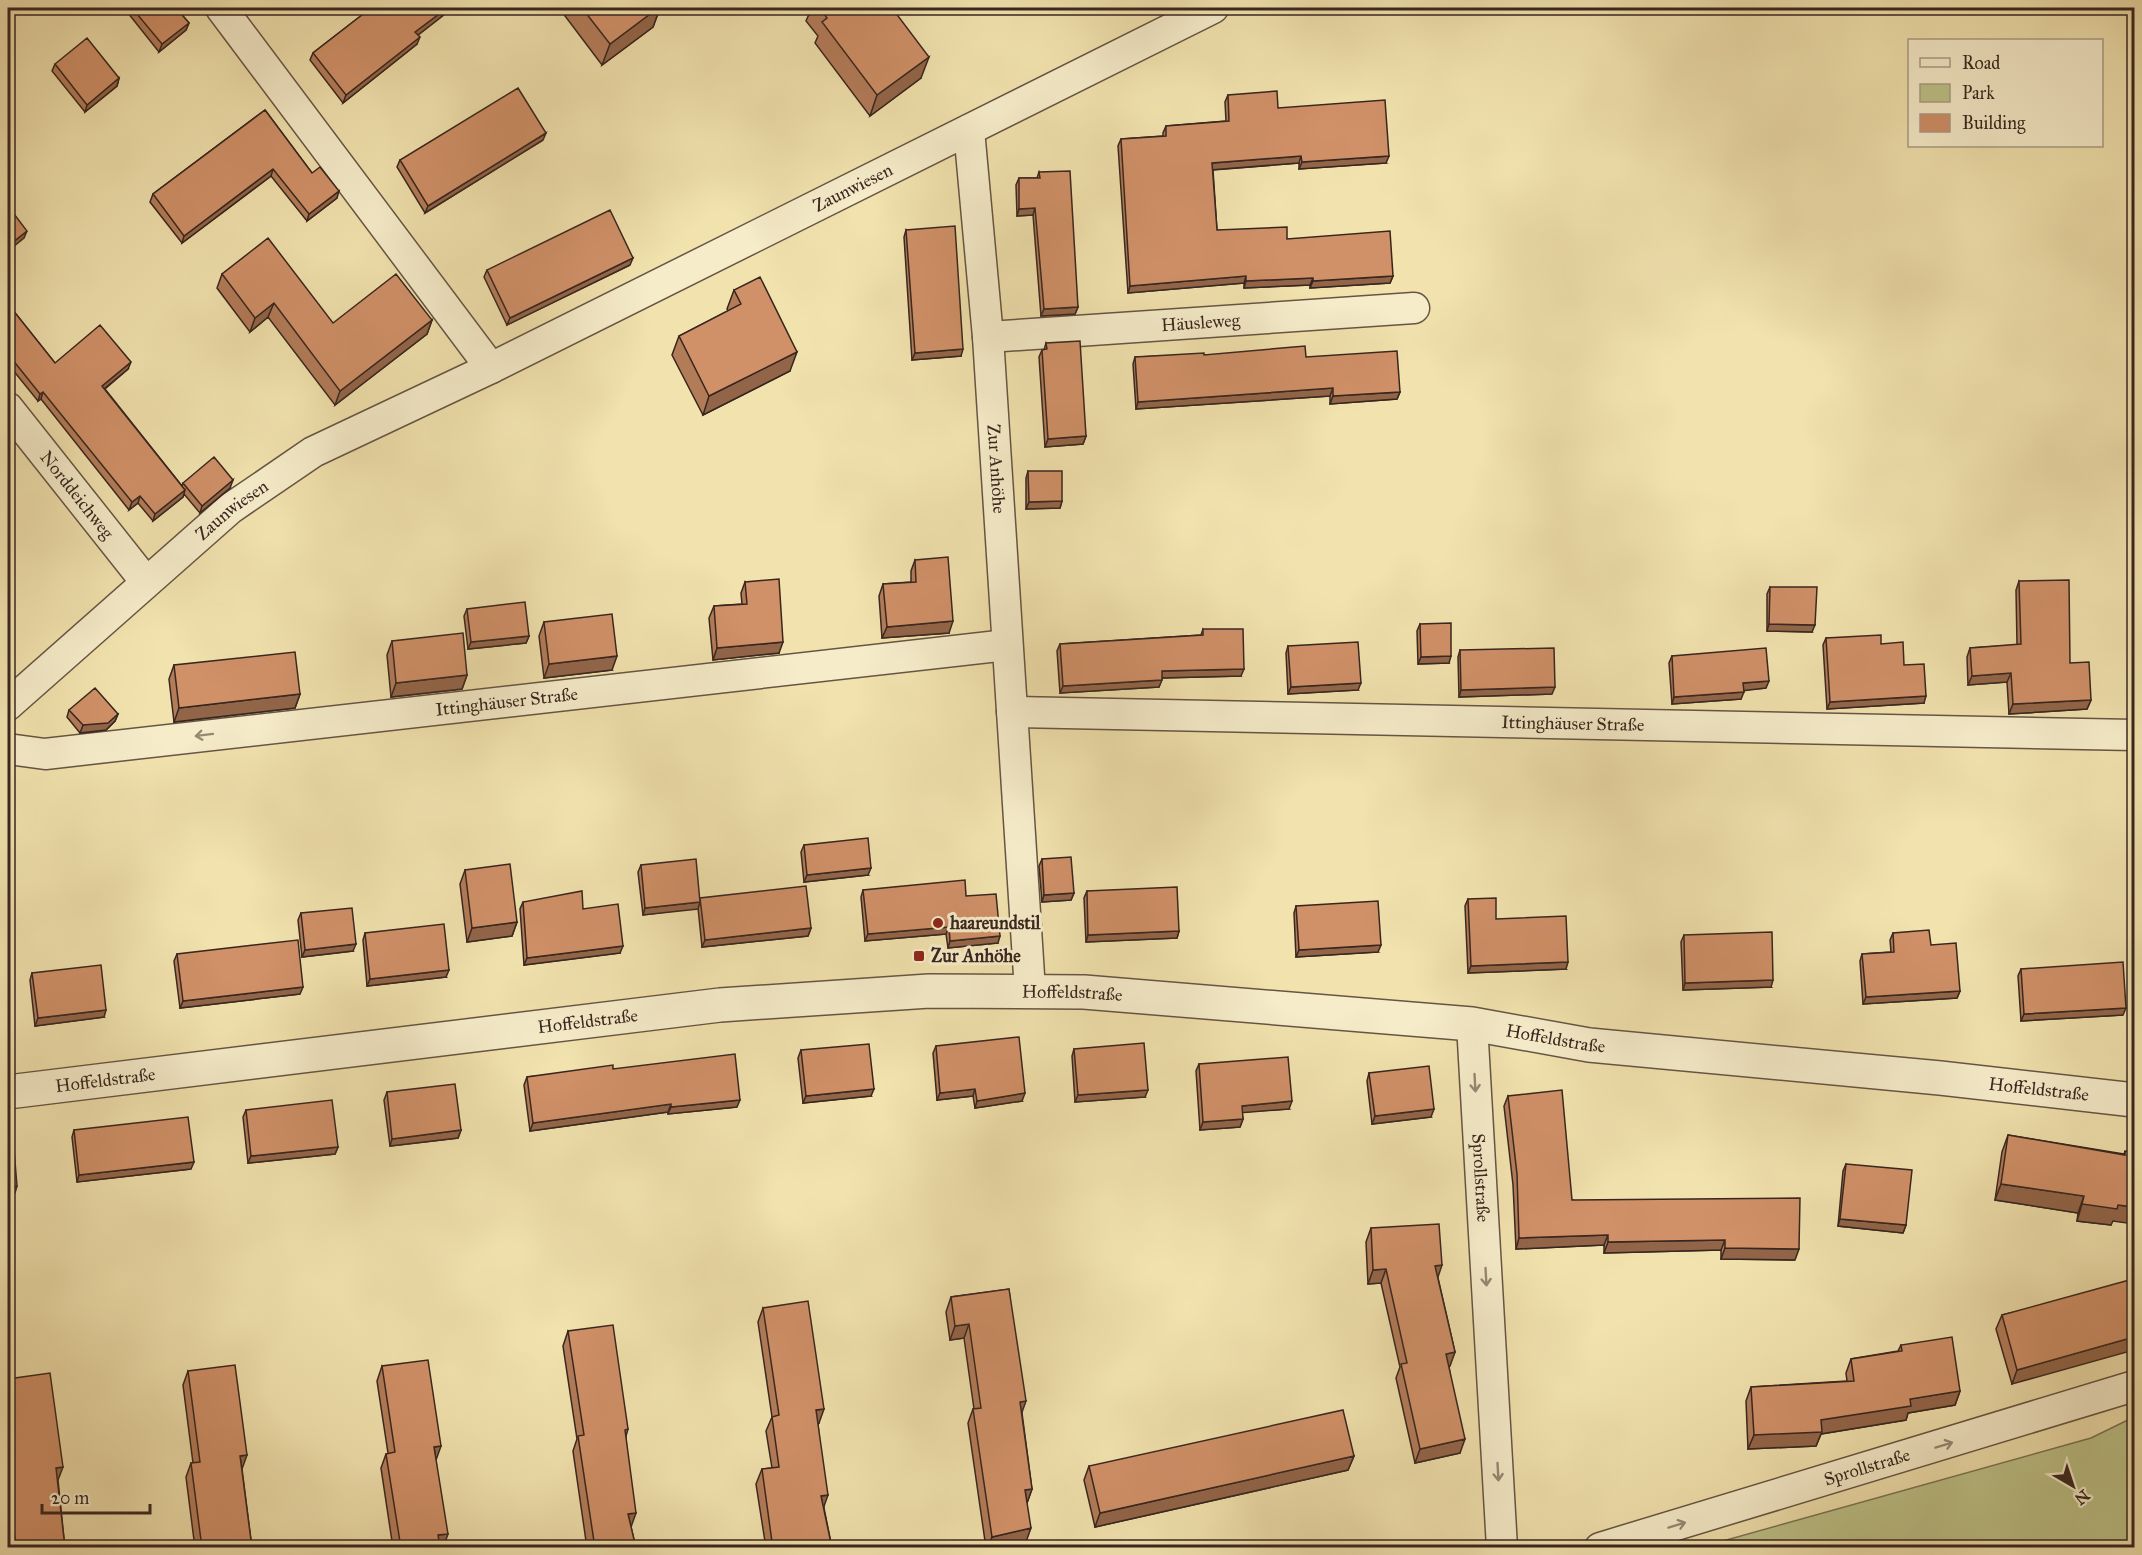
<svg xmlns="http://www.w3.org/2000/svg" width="2142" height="1555" font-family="'IM FELL Great Primer',serif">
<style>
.green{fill:#bdc288;stroke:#7a7454;stroke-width:1.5}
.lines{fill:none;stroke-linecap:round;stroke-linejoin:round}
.minor-casing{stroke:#665543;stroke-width:33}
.tertiary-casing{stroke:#665543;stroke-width:36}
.minor{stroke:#f6ecca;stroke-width:30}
.tertiary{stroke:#f6ecca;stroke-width:33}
.wall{fill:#b37c59;stroke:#38261f;stroke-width:1.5}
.shaded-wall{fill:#926549;stroke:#38261f;stroke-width:1.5}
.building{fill:#d09068;stroke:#38261f;stroke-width:1.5}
.oneway{stroke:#978974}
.poi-dot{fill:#8f2418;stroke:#f6ecca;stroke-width:2}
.labels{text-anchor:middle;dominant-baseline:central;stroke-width:6;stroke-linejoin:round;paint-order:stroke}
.street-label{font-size:18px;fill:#38261f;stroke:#f6ecca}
.poi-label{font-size:18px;font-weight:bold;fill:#38261f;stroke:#f6ecca;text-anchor:start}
</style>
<rect width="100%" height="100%" fill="#f1e2ae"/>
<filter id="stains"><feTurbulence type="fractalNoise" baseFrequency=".00333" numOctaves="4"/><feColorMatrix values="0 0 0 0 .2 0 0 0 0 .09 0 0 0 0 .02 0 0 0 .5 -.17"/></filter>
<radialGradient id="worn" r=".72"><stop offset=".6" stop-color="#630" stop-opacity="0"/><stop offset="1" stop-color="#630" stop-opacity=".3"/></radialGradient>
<path class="green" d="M2134,1417V1547H1712V1544L2091,1438Z"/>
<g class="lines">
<g class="minor-casing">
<g id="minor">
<path d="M221,8L491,368"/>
<path id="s1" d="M969,130L988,337L1030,991"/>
<path id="s2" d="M988,337L1414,308"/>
<path id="s3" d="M8,408L146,582"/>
<path id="s4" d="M8,705L231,508L313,452L491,368L1213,8"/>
<path id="s5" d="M1012,712L2134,735"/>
<path id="s6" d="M8,749L45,754L1007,645"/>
<path id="s7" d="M1472,1024L1502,1548"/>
<path id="s8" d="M1600,1548L2134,1386"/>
</g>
</g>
<g class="tertiary-casing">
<g id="tertiary">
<path id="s9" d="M8,1092L720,1005L929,991L1084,992L1472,1024L1589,1045L1940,1078L2134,1100"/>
</g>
</g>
<use href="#minor" class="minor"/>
<use href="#tertiary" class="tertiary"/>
</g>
<path class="wall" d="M130,8H176L189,23L186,30L159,52L128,13Z
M371,8H451L450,10L418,35L417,44L343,103L310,60L313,53Z
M559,8H660L653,27L602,65Z
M806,8H892L921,78L870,116L815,43L818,36L806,21L810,12Z
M55,64L119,78L117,86L85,112L52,71Z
M1228,95L1278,108L1386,163L1299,169V163L1213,170L1217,230L1287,239L1393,276L1390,283L1310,288V285L1244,288V283L1128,293L1118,146L1121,139L1163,136V133L1166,126L1226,121L1225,102Z
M265,110L312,173L337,198L307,221L271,176L182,243L150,202L153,194Z
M543,140L425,213L397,167L400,160Z
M1039,172L1078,307L1075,314L1041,316L1033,215L1017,216L1016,185L1019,178H1037Z
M906,230L961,356L912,360L904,237Z
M630,265L507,325L484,277L487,270Z
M222,274L333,323L432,320L427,334L335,405L268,317L250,332L217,288Z
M734,290L790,371L703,415L672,355L679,336L728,311L727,309Z
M8,304L55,363L128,369L105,389L182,486L183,483L230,488L200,513L184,494L183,497L153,521L138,503L129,510L41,399L38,401L8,364Z
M1046,343L1086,436L1083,444L1045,447L1039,357L1042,350H1044Z
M1204,355L1306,357L1400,392L1397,399L1330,404V396L1136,409L1133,364L1135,357Z
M1028,471L1062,501L1060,508L1026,509V478Z
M915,560L949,633L882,638L879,596L883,584L911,582V571Z
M2019,581L2070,663L2091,700L2087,709L2009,714L2007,682L1968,685L1967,657L1970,648L2017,645L2016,590Z
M745,582L779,653L713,660L709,618L714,606L742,604L741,593Z
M1770,587L1812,632L1767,631V594Z
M467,609L529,636L526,643L468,649L464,616Z
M544,622L612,670L544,678L539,636Z
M1420,624L1449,663L1418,664L1417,631Z
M1203,629L1241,676L1162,678L1159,687L1060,693L1057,651L1060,644L1201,635Z
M1826,638L1881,644L1904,665L1924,703L1827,709L1823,645Z
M392,641L467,675L462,689L391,697L387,655Z
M1288,646L1358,690L1288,694L1286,653Z
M1460,650L1552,694L1459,697L1458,657Z
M1672,656L1766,688L1743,690L1741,699L1672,704L1669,663Z
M174,665L300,694L295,708L174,722L169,679Z
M69,710L118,714L115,721L106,730L80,733L67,717Z
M804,845L868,875L804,882L801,852Z
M1042,859L1074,893L1071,900L1042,902L1039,866Z
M641,865L700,898L811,928L808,936L702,947L698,908L643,915L638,872Z
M465,870L517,922L512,936L467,942L460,884Z
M863,890L966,896L998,943L948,948L946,934L865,941L861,897Z
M1087,891L1179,931L1177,938L1086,942L1084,898Z
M1468,899L1566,969L1468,973L1465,906Z
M523,902L583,909L620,953L524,965L520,909Z
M1296,906L1378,952L1296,957L1294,913Z
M301,913L353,951L302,957L298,920Z
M365,933L446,977L367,986L363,940Z
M1893,933L1931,945L1960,991L1957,998L1863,1004L1860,961L1862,954L1891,952L1890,940Z
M1684,935L1771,987L1683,990L1681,942Z
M177,954L300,994L180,1008L174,961Z
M2021,969L2123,1015L2021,1021L2018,976Z
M32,973L104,1017L35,1026L30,980Z
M936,1046L1022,1101L975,1108L973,1096L937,1100L933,1053Z
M1074,1049L1145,1097L1075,1102L1072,1056Z
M801,1050L871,1096L803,1103L798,1058Z
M1199,1064L1289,1109L1242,1112L1243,1119L1240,1127L1200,1130L1196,1071Z
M613,1069L737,1107L668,1114V1112L530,1131L524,1085L527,1077Z
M1369,1073L1431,1117L1372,1124L1367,1081Z
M387,1092L461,1130L458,1138L390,1146L384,1100Z
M1508,1096L1572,1200L1795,1260L1721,1259V1250L1604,1253V1245L1516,1249L1513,1185L1504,1106Z
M246,1110L338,1147L335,1154L248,1163L243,1117Z
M74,1130L191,1169L77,1182L72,1137Z
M2008,1135L2124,1154L2125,1151L2111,1225L2077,1221L2078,1213L1995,1200L2002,1152Z
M1846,1164L1906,1225L1903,1233L1838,1226L1843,1171Z
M1371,1228L1438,1278L1455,1352L1449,1366L1460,1453L1415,1463L1396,1378L1400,1367L1381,1283L1368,1284L1366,1242Z
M2134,1283L2012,1384L1996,1329L2002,1315Z
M1009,1289L1022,1413L1032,1489L1027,1503L1026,1542L1004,1548H986L968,1423L973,1409H974L964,1338L950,1340L946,1312L951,1297Z
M763,1308L819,1423H818L824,1508L832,1548H766L756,1484L762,1469L772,1468L766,1431L772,1417L758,1322Z
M568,1331L628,1429L626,1436L631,1527L636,1548H587L573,1451L577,1439L563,1346Z
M1901,1345L1960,1391L1955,1405L1908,1413L1906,1420L1821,1434L1816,1446L1748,1449L1746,1401L1751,1387L1847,1381L1846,1373L1851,1359L1898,1351Z
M382,1366L436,1460L443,1548H393L381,1468L386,1454L388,1453L377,1381Z
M188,1371L242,1469L252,1548H195L186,1477L191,1463H193L183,1385Z
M8,1379L58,1480L65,1548H10L8,1529Z
M1354,1456L1348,1470L1095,1527L1084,1480L1089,1466Z"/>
<path class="shaded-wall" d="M447,8H451L450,10L413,39L415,32Z
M658,8H660L653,27L602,65L610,44Z
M189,23L186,30L159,52L162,44Z
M420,37L417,44L343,103L346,95Z
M929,57L921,78L870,116L877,95Z
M119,78L117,86L85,112L87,105Z
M546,133L543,140L425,213L428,206Z
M1301,156L1299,163L1210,170L1212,163Z
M1389,156L1386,163L1299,169L1302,162Z
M273,169L271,176L182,243L184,236Z
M339,191L337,198L307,221L309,214Z
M1035,208L1033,215L1017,216L1019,209Z
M27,231L24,238L8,251V246Z
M633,258L630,265L507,325L510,318Z
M1246,276L1244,283L1128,293L1130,286Z
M1393,276L1390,283L1310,288L1313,281Z
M1313,278L1310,285L1244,288L1246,281Z
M274,303L268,317L250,332L255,318Z
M1078,307L1075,314L1041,316L1044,309Z
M432,320L427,334L335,405L340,391Z
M963,349L961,356L912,360L915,353Z
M797,352L790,371L703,415L709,396Z
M131,362L128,369L99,393L102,386Z
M1333,388L1330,396L1136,409L1138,402Z
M43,392L41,399L38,401L40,394Z
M1400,392L1397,399L1330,404L1333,396Z
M1086,436L1083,444L1045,447L1048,439Z
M233,480L230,488L200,513L202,506Z
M185,490L183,497L153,521L155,514Z
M140,496L138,503L129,510L132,502Z
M1062,501L1060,508L1026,509L1029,502Z
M953,621L949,633L882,638L887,627Z
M1769,624L1815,625L1812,632L1767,631Z
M529,636L526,643L468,649L471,642Z
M783,642L779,653L713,660L717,648Z
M617,656L612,670L544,678L549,664Z
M1451,656L1449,663L1418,664L1421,657Z
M1244,669L1241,676L1159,678L1162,671Z
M2011,673L2007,682L1968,685L1972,676Z
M467,675L462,689L391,697L396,683Z
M1162,680L1159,687L1060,693L1063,686Z
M1769,681L1766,688L1740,691L1743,683Z
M1361,683L1358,690L1288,694L1291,687Z
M1555,687L1552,694L1459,697L1461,690Z
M1744,692L1741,699L1672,704L1674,697Z
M300,694L295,708L174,722L179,708Z
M1926,696L1924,703L1827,709L1830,702Z
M2091,700L2087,709L2009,714L2013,704Z
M118,714L115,721L106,730L80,733L83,725Z
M871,868L868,875L804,882L807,875Z
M1074,893L1071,900L1042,902L1044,895Z
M700,902L698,909L643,915L645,908Z
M517,922L512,936L467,942L472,928Z
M949,927L946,934L865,941L868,934Z
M811,928L808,936L702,947L705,940Z
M1179,931L1177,938L1086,942L1088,935Z
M1000,936L998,943L948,948L950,941Z
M356,944L353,951L302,957L305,950Z
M1381,945L1378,952L1296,957L1299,950Z
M623,946L620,953L524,965L527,958Z
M1568,962L1566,969L1468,973L1471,966Z
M449,970L446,977L367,986L370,979Z
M1773,980L1771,987L1683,990L1685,983Z
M303,987L300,994L180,1008L183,1001Z
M1960,991L1957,998L1863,1004L1866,997Z
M2126,1008L2123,1015L2021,1021L2024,1014Z
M106,1010L104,1017L35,1026L38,1018Z
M874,1089L871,1096L803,1103L806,1096Z
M975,1089L973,1096L937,1100L940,1093Z
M1148,1090L1145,1097L1075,1102L1078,1095Z
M1025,1093L1022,1101L975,1108L977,1101Z
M740,1100L737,1107L668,1114L671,1107Z
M1292,1101L1289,1109L1239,1113L1242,1106Z
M671,1104L668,1112L530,1131L533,1123Z
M1434,1109L1431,1117L1372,1124L1375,1116Z
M1243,1119L1240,1127L1200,1130L1203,1122Z
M461,1130L458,1138L390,1146L392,1139Z
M338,1147L335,1154L248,1163L251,1156Z
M194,1162L191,1169L77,1182L79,1175Z
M2001,1184L2084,1196L2078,1213L1995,1200Z
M17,1186L15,1193H8V1187Z
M2082,1204L2118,1205L2134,1207V1224L2113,1221L2111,1225L2077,1221Z
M1840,1219L1906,1225L1903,1233L1838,1226Z
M1608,1235L1604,1245L1516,1249L1519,1238Z
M1725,1240L1721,1250L1604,1253L1608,1242Z
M1725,1248L1799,1249L1795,1260L1721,1259Z
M1442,1265L1437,1280L1435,1266Z
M1386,1269L1381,1283L1368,1284L1373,1270Z
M969,1324L964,1338L950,1340L955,1326Z
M2134,1337V1350L2012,1384L2017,1370Z
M1455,1352L1450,1366L1441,1368L1446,1354Z
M1960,1391L1955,1405L1908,1413L1906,1420L1821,1434L1816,1446L1748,1449L1754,1435L1910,1399Z
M1026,1401L1021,1415L1020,1402Z
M824,1409L819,1423L811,1424L816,1410Z
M1465,1439L1460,1453L1415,1463L1420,1449Z
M441,1446L436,1460L434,1447Z
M247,1455L242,1469L240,1456Z
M1354,1456L1348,1470L1095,1527L1100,1513Z
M63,1467L58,1480L51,1481L56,1468Z
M1032,1489L1027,1503L1025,1490Z
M828,1495L823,1509L821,1496Z
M636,1513L631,1527L628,1514Z
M1031,1528L1026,1542L1004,1548H988L992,1537Z
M448,1534L443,1548H433L438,1535Z"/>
<path class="building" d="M132,8H176L189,23L162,44Z
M371,8H447L415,32L420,37L346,95L313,53Z
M582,8H658L610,44Z
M820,8H892L929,57L877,95L822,22L827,18Z
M87,38L119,78L87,105L55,64Z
M518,88L546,133L428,206L400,160Z
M1277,91L1278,108L1385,100L1389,156L1302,162L1301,156L1212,163L1217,230L1287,227V239L1390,231L1393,276L1313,281V278L1246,281V276L1130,286L1121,139L1166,136V126L1229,121L1228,95Z
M265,110L312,173L320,167L339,191L309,214L273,169L184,236L153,194Z
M1070,171L1078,307L1044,309L1035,208L1019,209V178H1040L1039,172Z
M8,197L12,202L8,205Z
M8,206L27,231L8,246Z
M610,210L633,258L510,318L487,270Z
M955,226L963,349L915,353L906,230Z
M268,238L333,323L396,274L432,320L340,391L274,303L255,318L222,274Z
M760,277L797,352L709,396L679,336L741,304L734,290Z
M8,304L55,363L100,325L131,362L102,386L185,490L155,514L140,496L132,502L43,392L40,394L8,354Z
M1080,341L1086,436L1048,439L1042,350L1047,349L1046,343Z
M1305,346L1306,357L1397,351L1400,392L1333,396V388L1138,402L1135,357L1204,353V355Z
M214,457L233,480L202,506L183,483Z
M1028,471H1062V501L1029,502Z
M948,557L953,621L887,627L883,584L916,582L915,560Z
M779,579L783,642L717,648L714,606L747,604L745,582Z
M2069,580L2070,663L2089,662L2091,700L2013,704L2011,673L1972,676L1970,648L2021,644L2019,581Z
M1770,587H1817L1815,625L1769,624Z
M525,602L529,636L471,642L467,609Z
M612,614L617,656L549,664L544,622Z
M1451,623V656L1421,657L1420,624Z
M1203,629H1243L1244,669L1162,671V680L1063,686L1060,644L1203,635Z
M463,633L467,675L396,683L392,641Z
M1881,635V644L1903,642L1904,665L1924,664L1926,696L1830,702L1826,638Z
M1358,642L1361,683L1291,687L1288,646Z
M1554,648L1555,687L1461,690L1460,650Z
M1766,648L1769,681L1743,683L1744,692L1674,697L1672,656Z
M295,652L300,694L179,708L174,665Z
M95,688L118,714L108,723L83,725L69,710Z
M868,838L871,868L807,875L804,845Z
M1071,857L1074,893L1044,895L1042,859Z
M696,859L700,902L645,908L641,865Z
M510,864L517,922L472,928L465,870Z
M965,880L966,896L996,894L1000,936L950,941L949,927L868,934L863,890Z
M806,886L811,928L705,940L700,898Z
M1177,887L1179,931L1088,935L1087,891Z
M582,891L583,909L618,904L623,946L527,958L523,902Z
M1496,898V919L1566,916L1568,962L1471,966L1468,899Z
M1378,901L1381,945L1299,950L1296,906Z
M352,908L356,944L305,950L301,913Z
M444,924L449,970L370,979L365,933Z
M1929,930L1931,945L1956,943L1960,991L1866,997L1862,954L1894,952L1893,933Z
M1772,932L1773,980L1685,983L1684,935Z
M298,940L303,987L183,1001L177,954Z
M2123,962L2126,1008L2024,1014L2021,969Z
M101,965L106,1010L38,1018L32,973Z
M1019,1037L1025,1093L977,1101L975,1089L940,1093L936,1046Z
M1144,1043L1148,1090L1078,1095L1074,1049Z
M869,1044L874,1089L806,1096L801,1050Z
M735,1054L740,1100L671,1107V1104L533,1123L527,1077L613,1065V1069Z
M1288,1057L1292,1101L1242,1106L1243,1119L1203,1122L1199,1064Z
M1429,1066L1434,1109L1375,1116L1369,1073Z
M455,1084L461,1130L392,1139L387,1092Z
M1562,1090L1572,1200L1800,1198L1799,1249L1725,1248V1240L1608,1242V1235L1519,1238L1517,1174L1508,1096Z
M332,1100L338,1147L251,1156L246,1110Z
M188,1117L194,1162L79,1175L74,1130Z
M2008,1135L2125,1155V1151L2134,1152V1207L2118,1205L2117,1209L2082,1204L2084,1196L2001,1184Z
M13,1137L17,1186L8,1187V1138Z
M1846,1164L1912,1170L1906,1225L1840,1219Z
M1439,1224L1442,1265L1435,1266L1455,1352L1446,1354L1465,1439L1420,1449L1401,1364L1407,1363L1386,1269L1373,1270L1371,1228Z
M2133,1279L2134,1283V1337L2017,1370L2002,1315Z
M1009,1289L1026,1401L1020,1402L1032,1489L1025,1490L1031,1528L992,1537L973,1409L981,1408L969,1324L955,1326L951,1297Z
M808,1301L824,1409L816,1410L828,1495L821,1496L832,1548H768L767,1543L772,1542L762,1469L779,1467L772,1417L779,1415L763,1308Z
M613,1325L628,1429L625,1430L636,1513L628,1514L636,1548H595L578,1436L584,1435L568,1331Z
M1952,1337L1960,1391L1910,1399L1911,1406L1821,1420L1822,1432L1754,1435L1751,1387L1854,1381L1851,1359L1902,1351L1901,1345Z
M428,1360L441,1446L434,1447L448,1534L438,1535L440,1548H401L386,1454L395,1452L382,1366Z
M235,1365L247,1455L240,1456L252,1548H202L191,1463L200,1462L188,1371Z
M50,1373L63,1467L56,1468L65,1548H16L8,1476V1474L14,1473L8,1419V1379Z
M1343,1410L1354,1456L1100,1513L1089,1466Z"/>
<defs><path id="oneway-shaft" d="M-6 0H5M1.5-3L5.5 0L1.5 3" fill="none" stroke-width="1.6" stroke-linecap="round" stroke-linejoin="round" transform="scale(1.5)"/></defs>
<g class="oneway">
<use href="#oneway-shaft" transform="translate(204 735) rotate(173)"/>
<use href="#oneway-shaft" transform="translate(1475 1083) rotate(87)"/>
<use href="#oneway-shaft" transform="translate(1486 1277) rotate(87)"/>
<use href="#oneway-shaft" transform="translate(1944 1445) rotate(-17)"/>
<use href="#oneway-shaft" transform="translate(1498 1472) rotate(87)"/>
<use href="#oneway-shaft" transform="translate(1677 1525) rotate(-17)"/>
</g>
<g class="poi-dot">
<circle cx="938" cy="923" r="6"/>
<rect x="913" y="950" width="12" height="12" rx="3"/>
</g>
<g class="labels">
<g class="street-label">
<text stroke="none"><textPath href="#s4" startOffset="998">Zaunwiesen</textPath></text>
<text stroke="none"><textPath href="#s2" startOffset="213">Häusleweg</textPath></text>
<text stroke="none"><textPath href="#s1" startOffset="340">Zur Anhöhe</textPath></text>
<text stroke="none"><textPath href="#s3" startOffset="111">Norddeichweg</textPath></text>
<text stroke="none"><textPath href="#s4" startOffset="297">Zaunwiesen</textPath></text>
<text stroke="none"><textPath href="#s6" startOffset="502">Ittinghäuser Straße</textPath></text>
<text stroke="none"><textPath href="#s5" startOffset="561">Ittinghäuser Straße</textPath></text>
<text stroke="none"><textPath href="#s9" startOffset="1070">Hoffeldstraße</textPath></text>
<text stroke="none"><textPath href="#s9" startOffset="584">Hoffeldstraße</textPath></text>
<text stroke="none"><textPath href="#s9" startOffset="1556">Hoffeldstraße</textPath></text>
<text stroke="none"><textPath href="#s9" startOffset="98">Hoffeldstraße</textPath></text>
<text stroke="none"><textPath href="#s9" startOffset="2042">Hoffeldstraße</textPath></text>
<text stroke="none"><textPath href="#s7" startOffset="154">Sprollstraße</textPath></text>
<text stroke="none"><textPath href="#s8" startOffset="279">Sprollstraße</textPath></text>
</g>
<g class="poi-label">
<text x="950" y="923">haareundstil</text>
<text x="931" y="956">Zur Anhöhe</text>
</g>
</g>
<rect width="2142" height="1555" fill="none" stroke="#f1e2ae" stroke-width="30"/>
<rect x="9" y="9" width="2124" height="1537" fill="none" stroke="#38261f" stroke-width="3"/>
<rect x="15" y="15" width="2112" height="1525" fill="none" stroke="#38261f" stroke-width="1.5"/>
<rect x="1908" y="39" width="195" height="108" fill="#f6ecca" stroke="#aa9d86" stroke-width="1.5"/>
<rect x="1920" y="58" width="30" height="9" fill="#f6ecca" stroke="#aa9d86" stroke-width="1.5"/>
<text x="1962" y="69" font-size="18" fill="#38261f">Road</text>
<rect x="1920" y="84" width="30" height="18" fill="#bdc288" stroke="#aa9d86" stroke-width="1.5"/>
<text x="1962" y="99" font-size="18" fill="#38261f">Park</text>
<rect x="1920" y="114" width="30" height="18" fill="#d09068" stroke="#aa9d86" stroke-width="1.5"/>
<text x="1962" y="129" font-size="18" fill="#38261f">Building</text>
<g transform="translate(2073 1486) rotate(141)" stroke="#f6ecca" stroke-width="4.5" paint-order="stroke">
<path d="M0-4.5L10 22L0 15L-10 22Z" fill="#38261f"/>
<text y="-9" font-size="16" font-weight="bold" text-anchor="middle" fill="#38261f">N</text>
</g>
<path d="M42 1504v9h108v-9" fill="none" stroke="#38261f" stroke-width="3"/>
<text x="51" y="1504" font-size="18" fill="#38261f" stroke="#f6ecca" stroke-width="4.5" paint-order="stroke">20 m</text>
<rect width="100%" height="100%" filter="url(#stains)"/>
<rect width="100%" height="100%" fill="url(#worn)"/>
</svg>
